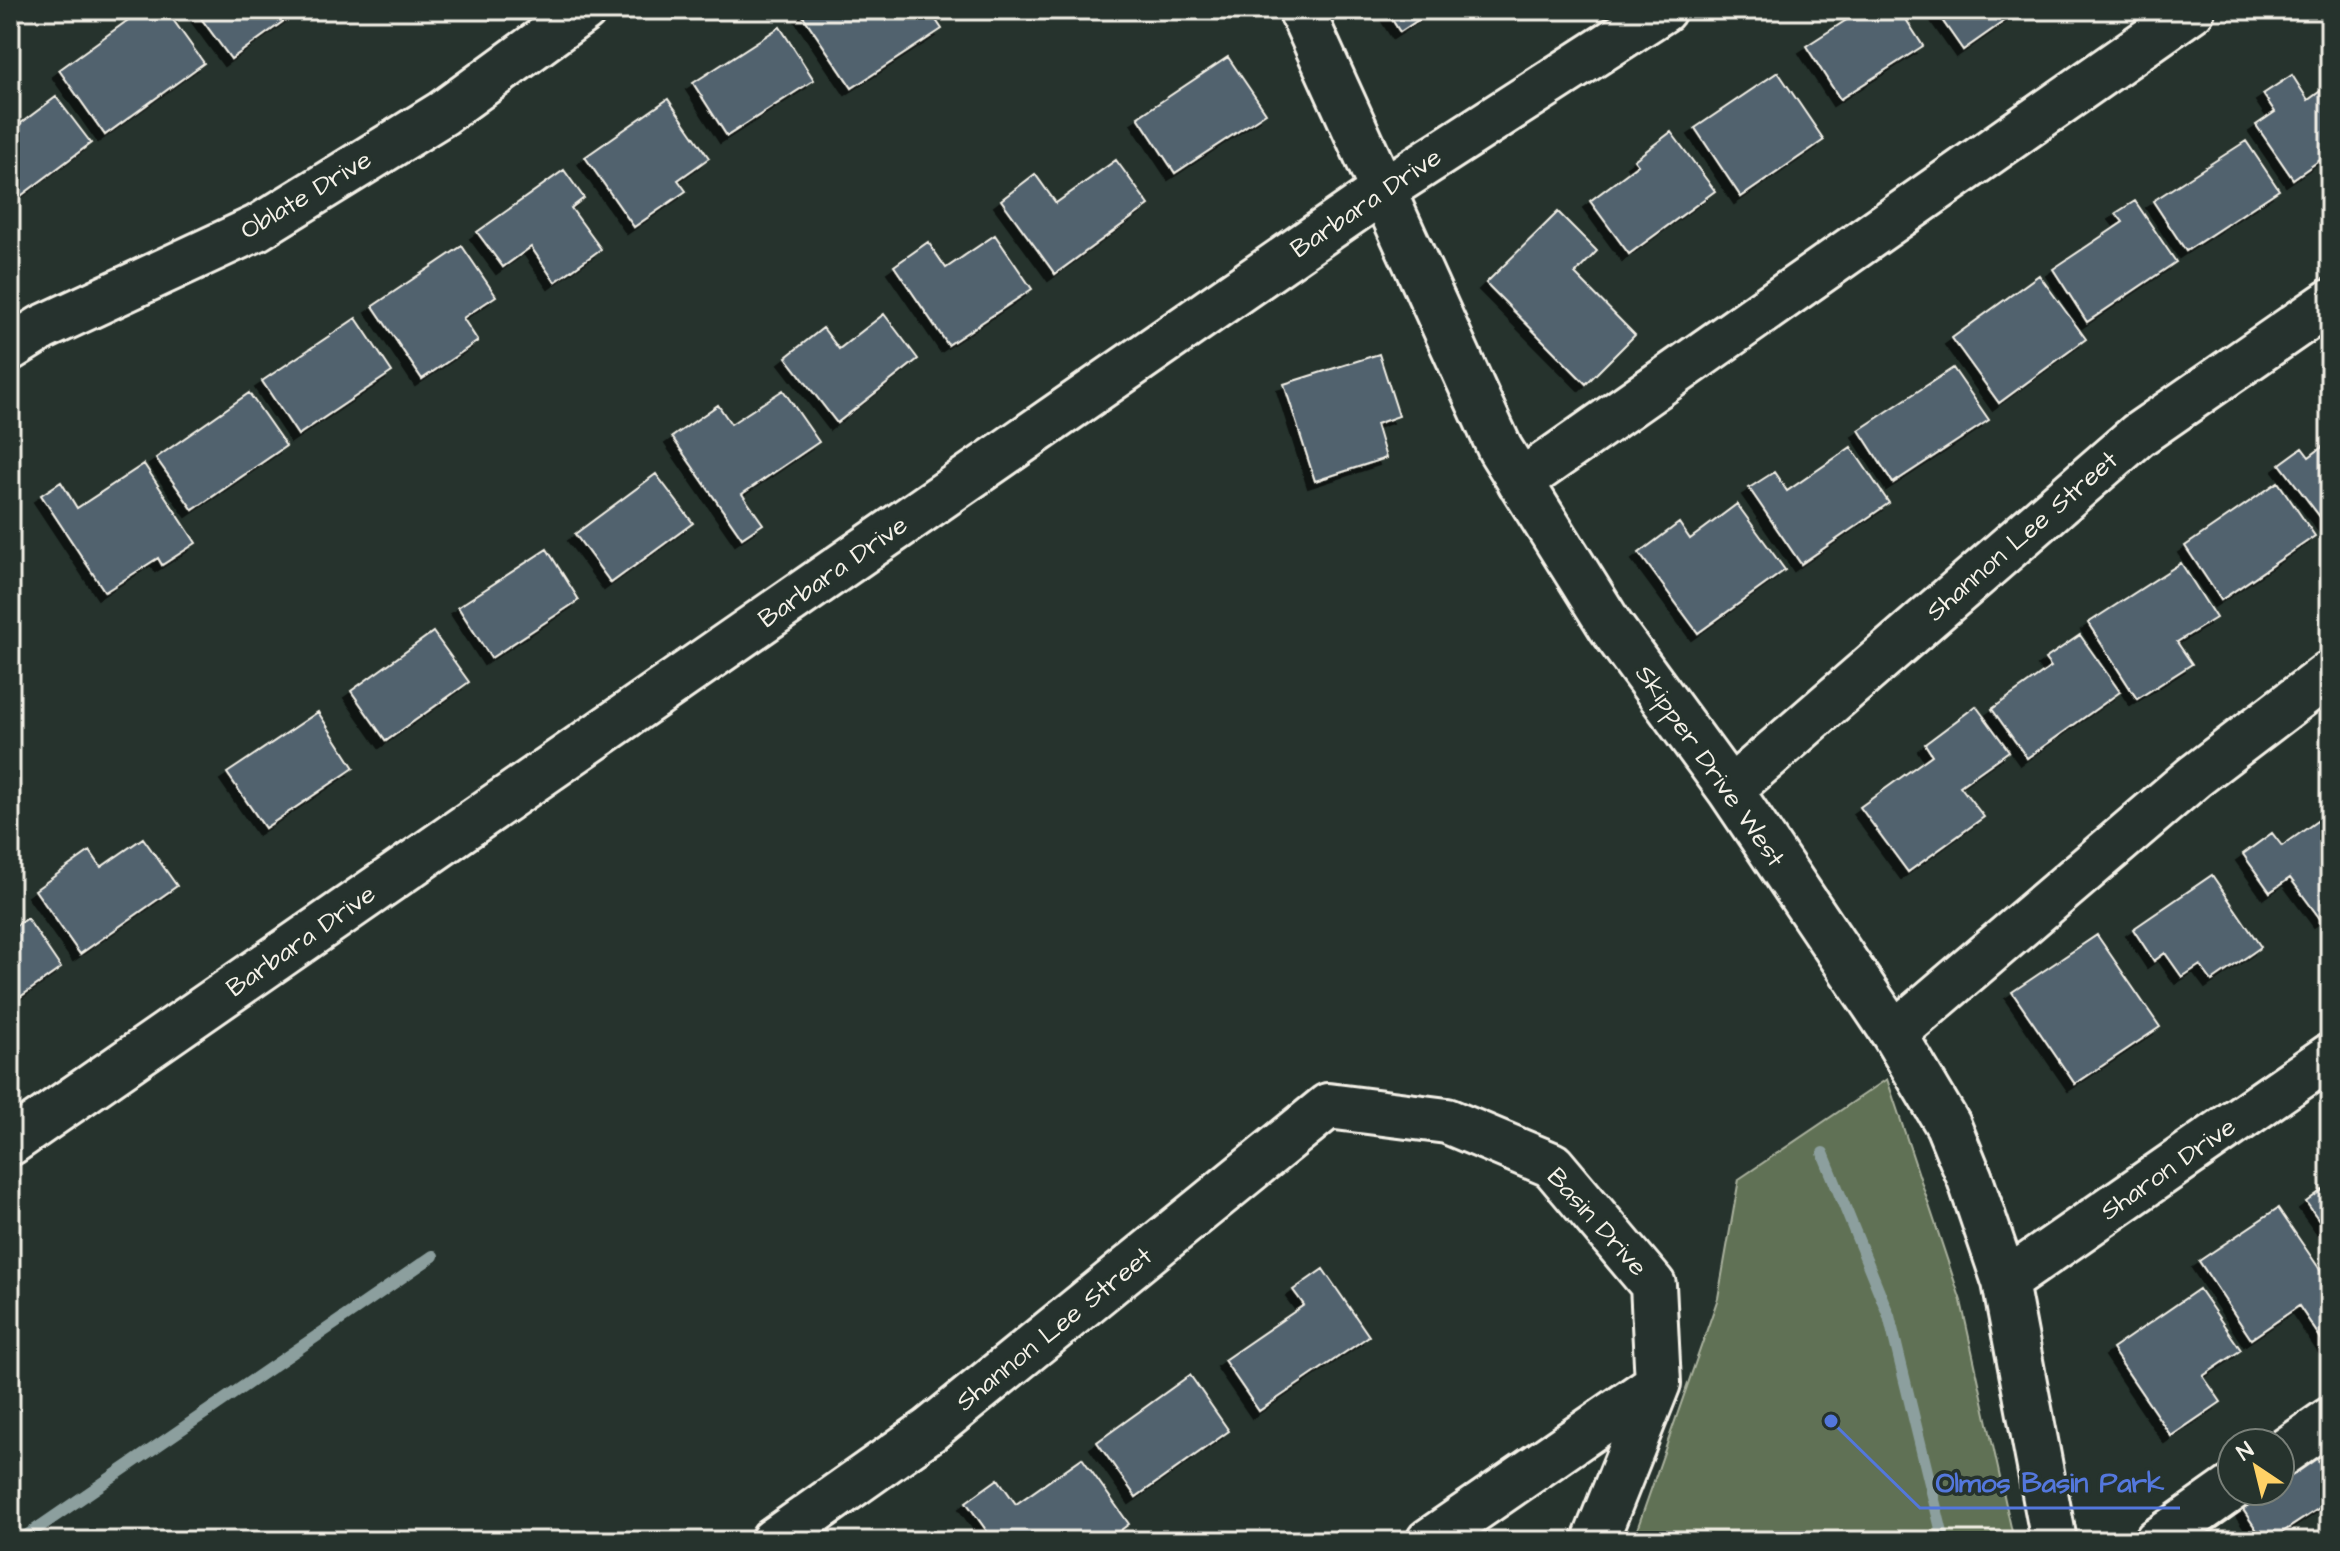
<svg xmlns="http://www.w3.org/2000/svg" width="2340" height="1551" font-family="'Architects Daughter',sans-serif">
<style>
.green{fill:#607154;stroke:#aab19e;stroke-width:2}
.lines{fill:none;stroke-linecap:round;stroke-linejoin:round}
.stream{stroke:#8c9f9e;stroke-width:12}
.building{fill:#51626e;stroke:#f4f1e8;stroke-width:2;filter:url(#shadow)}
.minor-casing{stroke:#f4f1e8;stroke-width:50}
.minor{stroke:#26332d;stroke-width:44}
.labels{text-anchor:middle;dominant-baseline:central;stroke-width:7;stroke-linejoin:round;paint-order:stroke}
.street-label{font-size:26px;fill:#f4f1e8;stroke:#26332d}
.leader{fill:none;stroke:#5377dc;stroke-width:3}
.callout-dot{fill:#5377dc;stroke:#26332d;stroke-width:3}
.callout-label{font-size:28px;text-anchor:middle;font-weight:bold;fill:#5377dc;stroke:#26332d;stroke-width:7;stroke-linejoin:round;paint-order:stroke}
</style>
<defs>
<filter id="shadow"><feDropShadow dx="-7" dy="7" stdDeviation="0" flood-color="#0009"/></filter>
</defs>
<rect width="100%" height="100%" fill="#26332d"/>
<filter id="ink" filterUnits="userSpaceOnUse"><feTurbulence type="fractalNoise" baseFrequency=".0125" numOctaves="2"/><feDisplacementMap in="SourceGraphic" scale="16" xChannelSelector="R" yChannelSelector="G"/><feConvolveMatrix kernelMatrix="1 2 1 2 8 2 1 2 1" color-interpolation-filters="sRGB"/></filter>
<g filter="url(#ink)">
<path class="green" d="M1887,1079L1961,1301L2014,1541H1633L1718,1298L1739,1179Z"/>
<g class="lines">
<path class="stream" d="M1823,1153L1889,1316L1944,1541
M19,1541L433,1256"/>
</g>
<path class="building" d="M142,10H166L204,63L105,135L59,70Z
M195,10H299L231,59Z
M799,10H929L942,29L852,88Z
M1386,10H1433L1400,32Z
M1862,10H1900L1923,46L1840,99L1806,46Z
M1935,10H2020L1963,50Z
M780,27L814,80L727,136L693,83Z
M1228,57L1266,113L1175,173L1138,117Z
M1778,72L1824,140L1741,197L1695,128Z
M2292,75L2308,100L2330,84V153L2293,179L2256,125L2275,112L2263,94Z
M56,97L91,143L10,204V116L17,126Z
M668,99L709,158L678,180L686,191L634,227L585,157Z
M1671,132L1715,191L1629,254L1590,201L1638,165L1634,160Z
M2246,141L2279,190L2186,251L2153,201Z
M1116,160L1149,205L1055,274L1001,200L1035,174L1056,203Z
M564,170L584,198L571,208L601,249L555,282L531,247L503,267L477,232Z
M2135,201L2176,262L2087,322L2053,269L2123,222L2116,213Z
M1558,212L1597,251L1575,274L1635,335L1586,384L1486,283Z
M995,235L1032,289L948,345L894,266L928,242L946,268Z
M462,246L496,296L463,318L478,341L422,379L373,306Z
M2039,275L2086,339L1999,403L1952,338Z
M884,314L918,359L837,423L786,357L823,328L839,349Z
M356,318L392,372L298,435L262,381Z
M1379,354L1399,416L1376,424L1386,458L1315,481L1284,384Z
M1953,368L1989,420L1893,483L1859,430Z
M783,390L819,442L742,494L763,524L742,538L672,437L718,405L731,424Z
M249,393L286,446L193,510L156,458Z
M2330,441V530L2280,464L2302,448L2309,457Z
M1851,447L1889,503L1801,564L1749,488L1774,472L1787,491Z
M144,464L196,543L162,565L158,558L105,592L41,495L61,482L77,508Z
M656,474L693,523L611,583L575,534Z
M2278,482L2315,536L2221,600L2185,546Z
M1737,504L1785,570L1698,633L1639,553L1679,523L1690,539Z
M547,549L579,600L491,658L458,607Z
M2181,563L2216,618L2177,642L2192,664L2137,699L2088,623Z
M433,632L469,682L386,741L351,691Z
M2080,635L2120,692L2027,758L1992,709L2051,667L2045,659Z
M1976,706L2009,751L1960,786L1984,817L1908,872L1860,807L1932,755L1925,744Z
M318,712L354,768L265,828L227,773Z
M2327,814L2330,819V914L2321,920L2290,878L2270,892L2243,854L2272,833L2282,846Z
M143,838L177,886L80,954L35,890L90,851L101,867Z
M2212,875L2261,947L2212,981L2200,965L2182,977L2165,953L2154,961L2133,929Z
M27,918L61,968L10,1004V930Z
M2097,935L2160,1027L2075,1084L2012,992Z
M2330,1184V1235L2306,1202Z
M2278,1208L2325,1277L2330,1274V1352L2299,1306L2251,1339L2199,1261Z
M1323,1269L1369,1336L1259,1411L1224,1360L1304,1305L1293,1290Z
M2199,1289L2241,1350L2203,1376L2221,1402L2171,1436L2112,1349Z
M1190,1375L1229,1431L1136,1497L1097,1442Z
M2315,1456L2330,1479V1501L2269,1541H2264L2240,1505L2262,1491H2280V1479Z
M1082,1458L1129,1524L1106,1541H994L966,1502L998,1479L1016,1504Z"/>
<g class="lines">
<g class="minor-casing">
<path id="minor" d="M1301,10L1500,449L1611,627L1730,790L1894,1034L1948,1125L1970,1179L2005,1282L2054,1541
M10,348L42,328L257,228L443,113L584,10
M1520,482L2192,10
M1730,790L2138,435L2330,302
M1894,1034L2194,777L2330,673
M10,1143L1382,191L1663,10
M2005,1282L2330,1056
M2280,1455L2330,1420
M773,1541L930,1430L1328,1106L1447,1121L1552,1165L1653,1285L1658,1383L1595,1541
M1429,1541L1658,1383
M2157,1541L2232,1488"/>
</g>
<use href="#minor" class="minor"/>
</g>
</g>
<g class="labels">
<g class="street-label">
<text transform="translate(306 195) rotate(-31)">Oblate Drive</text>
<text transform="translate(1366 203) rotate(-34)">Barbara Drive</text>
<text transform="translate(2022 536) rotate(-41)">Shannon Lee Street</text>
<text transform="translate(833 572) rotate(-35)">Barbara Drive</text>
<text transform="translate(1710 766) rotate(55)">Skipper Drive West</text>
<text transform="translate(301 941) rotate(-35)">Barbara Drive</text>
<text transform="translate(2168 1169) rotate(-35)">Sharon Drive</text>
<text transform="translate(1597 1222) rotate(48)">Basin Drive</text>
<text transform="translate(1054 1329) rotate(-39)">Shannon Lee Street</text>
</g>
</g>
<path class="leader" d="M1831 1421L1920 1508H2180"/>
<circle class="callout-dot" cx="1831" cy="1421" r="8"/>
<g class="callout-label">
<text x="2050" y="1492">Olmos Basin Park</text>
</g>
<rect width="2340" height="1551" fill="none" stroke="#26332d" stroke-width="40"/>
<rect x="20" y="20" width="2300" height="1511" fill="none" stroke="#f4f1e8" stroke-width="3" filter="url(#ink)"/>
<g transform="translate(2256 1467) rotate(325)"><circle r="38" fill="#26332d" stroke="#787f78" stroke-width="2"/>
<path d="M0-6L14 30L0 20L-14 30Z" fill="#ffd166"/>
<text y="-12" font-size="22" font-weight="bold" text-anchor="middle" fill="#f4f1e8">N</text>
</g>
</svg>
